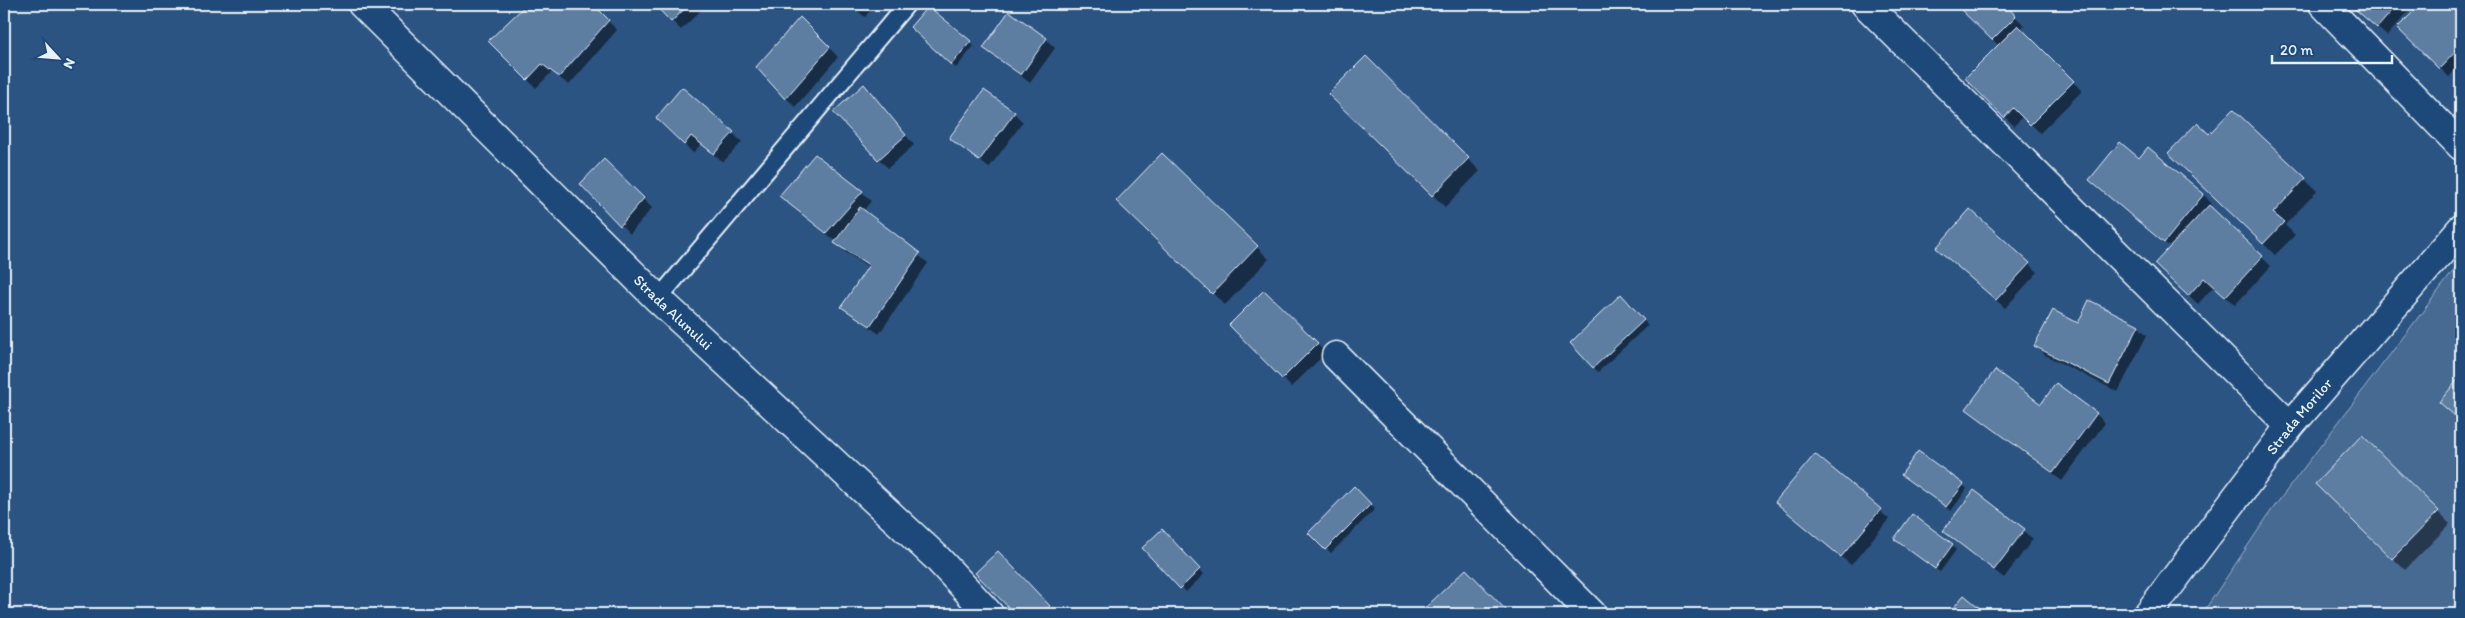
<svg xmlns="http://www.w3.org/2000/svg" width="2465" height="618" font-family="Itim,sans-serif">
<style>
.green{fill:#476b93;stroke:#98aec6}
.shadow{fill:#0007}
.building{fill:#5d7da1;stroke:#e8f1f8}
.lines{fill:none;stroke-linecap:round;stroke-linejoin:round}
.lane-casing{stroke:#e8f1f8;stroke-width:20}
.street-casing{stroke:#e8f1f8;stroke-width:31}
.secondary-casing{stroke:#e8f1f8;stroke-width:31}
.lane{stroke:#1f4a7a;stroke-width:16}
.street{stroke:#1f4a7a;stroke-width:28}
.secondary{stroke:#1f4a7a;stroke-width:28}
.labels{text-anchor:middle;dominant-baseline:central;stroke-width:4;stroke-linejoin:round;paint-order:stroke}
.street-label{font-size:15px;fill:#e8f1f8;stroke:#1f4a7a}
</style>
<rect width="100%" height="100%" fill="#2b5482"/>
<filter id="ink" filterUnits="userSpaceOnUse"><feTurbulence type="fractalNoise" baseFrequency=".02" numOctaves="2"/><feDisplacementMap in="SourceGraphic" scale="10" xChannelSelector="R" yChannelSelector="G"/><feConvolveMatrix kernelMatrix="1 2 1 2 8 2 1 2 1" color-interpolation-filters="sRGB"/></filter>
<g filter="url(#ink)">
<path class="green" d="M2461,261V614H2202L2271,511Z"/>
<path class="shadow" d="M529,4H591L617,30L569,85L552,72L536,88L490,42Z
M691,4H707L681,30L673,22Z
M849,4H875L865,17Z
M1957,4H2003L2024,25L2021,29L2082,91L2040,133L2023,116L2014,126L1967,78L1999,46Z
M2143,4H2157L2150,11Z
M2350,4H2415L2387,36Z
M2423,4H2461V64L2449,77L2399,28Z
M800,18L838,57L795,107L758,67Z
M912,27L970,42L974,46L956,68Z
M1046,39L1055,48L1030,83L985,48Z
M1366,58L1480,171L1445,207L1330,94Z
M864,86L914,145L888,168L879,159Z
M2233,111L2317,191L2285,225L2295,235L2275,255L2182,165Z
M1014,113L1023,122L989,168L951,138Z
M658,118L733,133L742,142L723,162L701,144L693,153Z
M2148,149L2204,195L2212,204L2209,207L2271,266L2235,305L2214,286L2198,304L2164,273L2171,248L2090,180L2139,159Z
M1162,155L1269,259L1225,305L1129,213Z
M604,160L652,208L630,234L582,184Z
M862,192L871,201L863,211L928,263L879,334L843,307L869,267L845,252L837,242L780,196Z
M1947,256L2029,264L2038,272L2005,308Z
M1264,291L1326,353L1291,387L1231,325Z
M1621,296L1648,325L1598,372L1572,343Z
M2078,325L2138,326L2147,335L2118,392L2045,355L2036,346Z
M2041,406L2096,414L2105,423L2062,481L1967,409Z
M2362,437L2450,524L2405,570L2317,484Z
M1815,456L1889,519L1851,565L1777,502Z
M1907,479L1963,485L1967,489L1951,511Z
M1354,488L1375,509L1331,553L1310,533Z
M1975,492L2033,539L2004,578L1945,531Z
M1162,531L1204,574L1186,592L1144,548Z
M1900,543L1952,545L1956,550L1940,572Z
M998,553L1057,614H1017L977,573Z
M1466,571L1509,614H1434L1428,607Z"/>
<path class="building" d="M527,4H593L609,20L559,77L542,64L527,80L488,41Z
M654,4H689L671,22Z
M1955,4H2005L2016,16L1992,40Z
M2349,4H2398L2377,28Z
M2421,4H2461V46L2439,69L2397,28Z
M928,6L971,41L951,65L910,27Z
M1009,11L1047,38L1021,75L983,48Z
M800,17L830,47L785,99L756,67Z
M2018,25L2074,81L2030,125L2013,108L2004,118L1965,78Z
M1366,56L1469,158L1432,196L1328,94Z
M864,84L906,135L878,160L833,112Z
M682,87L734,132L714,154L691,136L684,145L656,118Z
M984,90L1015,112L979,161L949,138Z
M2233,109L2306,178L2273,213L2284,222L2263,244L2168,153L2197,123L2209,134Z
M2120,142L2139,158L2148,147L2204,194L2164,243L2089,180Z
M1162,153L1258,246L1212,294L1116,201Z
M815,154L863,191L826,233L779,196Z
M604,159L644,198L620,226L580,184Z
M2209,205L2263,256L2225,297L2204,278L2188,296L2154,264Z
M860,207L920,253L870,326L841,307L869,265L834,243Z
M1970,209L2030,263L1996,300L1936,248Z
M1264,290L1318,343L1282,379L1229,325Z
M1621,294L1644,320L1593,368L1570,343Z
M2089,300L2139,325L2109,384L2034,346L2053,310L2078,323Z
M1995,370L2041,404L2056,383L2097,413L2053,473L1966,409Z
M2461,376V421L2439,402Z
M2362,435L2439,511L2392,559L2315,484Z
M1918,451L1964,484L1946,507L1901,475Z
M1815,454L1881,509L1841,557L1775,502Z
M1354,486L1371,504L1325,550L1308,533Z
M1974,490L2025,529L1994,570L1943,531Z
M1912,514L1953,544L1935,569L1894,539Z
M1162,529L1200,569L1180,589L1142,548Z
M998,551L1050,606L1042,614H1015L975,573Z
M1466,569L1510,614H1433L1426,607Z
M1964,595L1987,614H1948Z"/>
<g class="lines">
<g class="lane-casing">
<path id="lane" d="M658,299L907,4"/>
</g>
<g class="street-casing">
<g id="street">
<path id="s1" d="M362,4L658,299L937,558L989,614"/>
<path d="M1865,4L2290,426"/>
<path d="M2323,4L2461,146"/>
<path d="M1336,356L1592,614"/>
</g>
</g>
<g class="secondary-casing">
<g id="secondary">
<path id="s2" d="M2148,614L2290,426L2461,229"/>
</g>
</g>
<use href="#lane" class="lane"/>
<use href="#street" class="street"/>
<use href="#secondary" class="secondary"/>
</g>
</g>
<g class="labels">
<g class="street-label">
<text stroke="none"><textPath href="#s1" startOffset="438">Strada Alunului</textPath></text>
<text stroke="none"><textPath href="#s2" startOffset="249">Strada Morilor</textPath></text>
</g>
</g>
<rect width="2465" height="618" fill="none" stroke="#1f4a7a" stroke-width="20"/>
<rect x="10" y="10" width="2445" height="598" fill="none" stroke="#e8f1f8" stroke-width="2" filter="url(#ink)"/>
<g transform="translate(58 58) rotate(116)" stroke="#1f4a7a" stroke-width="4" paint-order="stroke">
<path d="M0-4L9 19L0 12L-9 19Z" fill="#e8f1f8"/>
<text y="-8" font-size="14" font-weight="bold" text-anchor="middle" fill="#e8f1f8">N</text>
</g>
<path d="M2272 55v8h120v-8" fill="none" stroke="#e8f1f8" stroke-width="2.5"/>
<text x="2280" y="55" font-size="15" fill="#e8f1f8" stroke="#1f4a7a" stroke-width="4" paint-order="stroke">20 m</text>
</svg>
